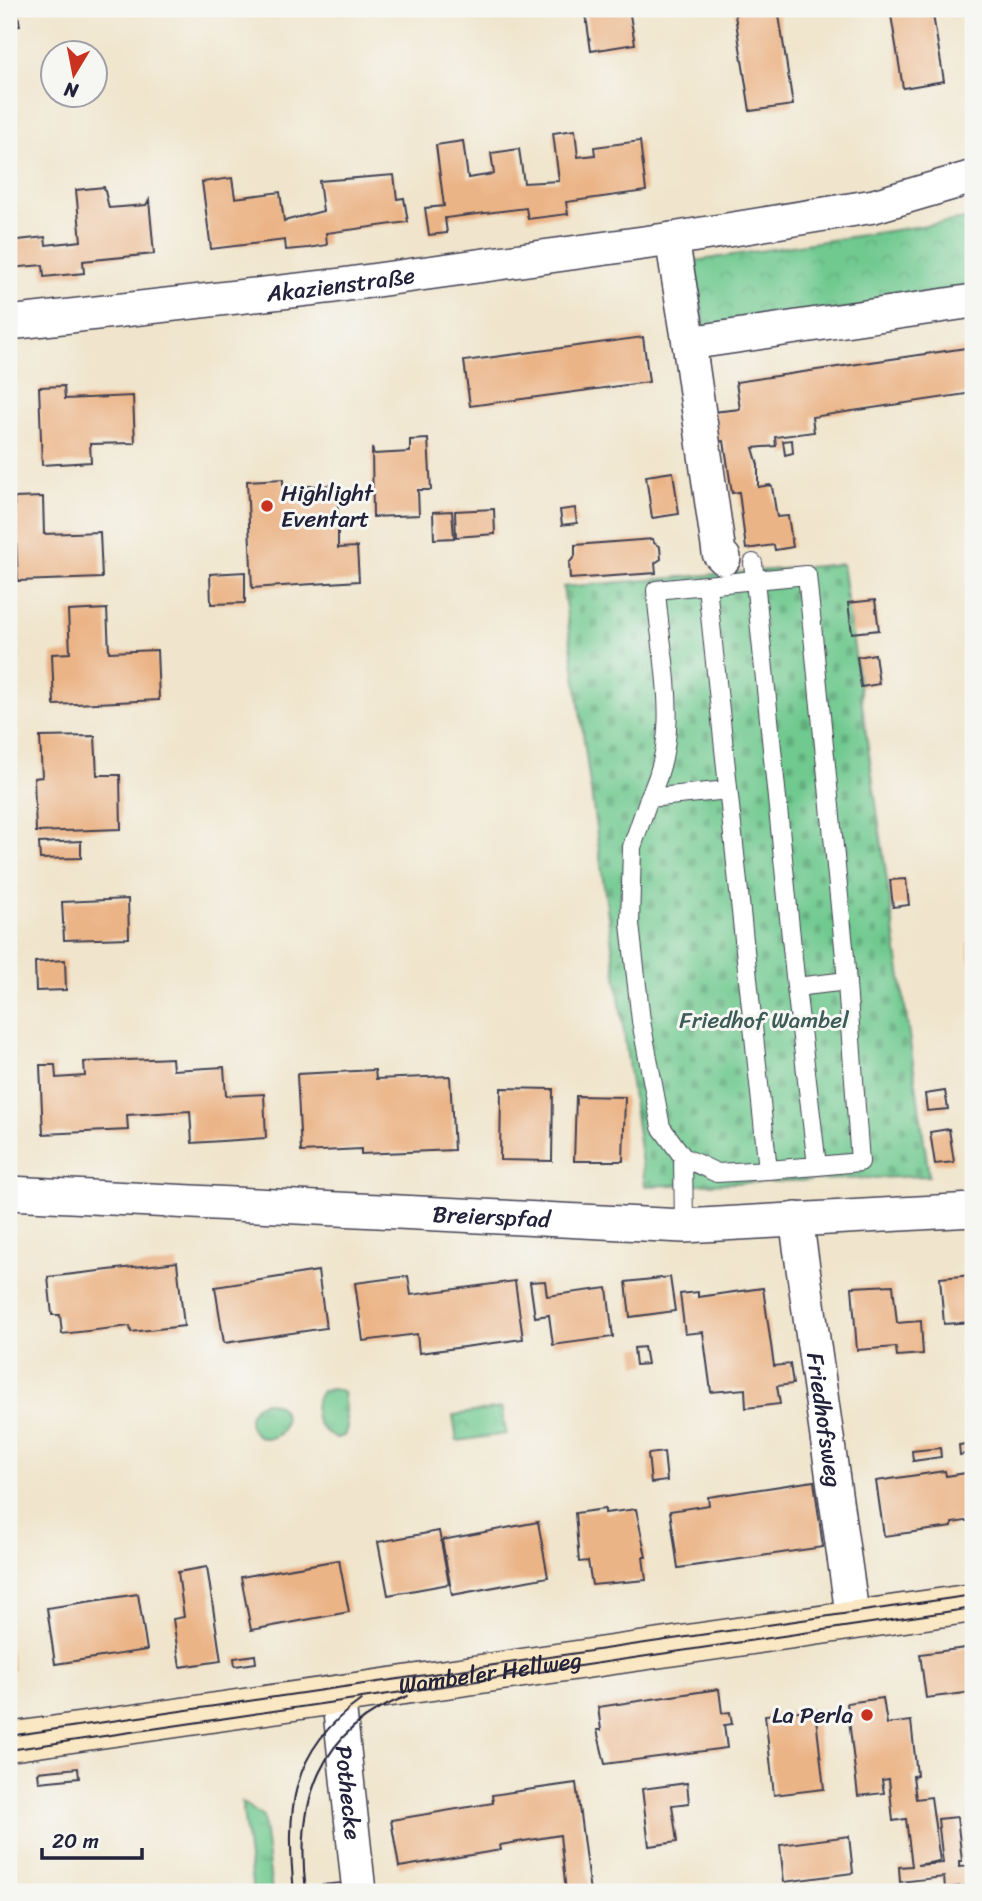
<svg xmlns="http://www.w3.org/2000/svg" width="982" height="1901" font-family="Sriracha,sans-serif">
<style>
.grass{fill:url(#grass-tufts);stroke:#497665;stroke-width:2}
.cemetery{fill:url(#cemetery-stones);stroke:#497665;stroke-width:2}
.park{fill:url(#park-crowns);stroke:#497665;stroke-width:2}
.building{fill:#ebb486}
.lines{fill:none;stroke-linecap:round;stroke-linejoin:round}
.lane-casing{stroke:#413f51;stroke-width:20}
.street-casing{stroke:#413f51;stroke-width:36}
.secondary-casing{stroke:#413f51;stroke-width:41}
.lane{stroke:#fff;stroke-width:18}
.street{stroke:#fff;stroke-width:33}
.secondary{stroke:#fae7c3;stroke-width:38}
.tram{stroke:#22223b;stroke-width:2}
.poi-dot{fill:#c8321e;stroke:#f6f6f2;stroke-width:2.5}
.labels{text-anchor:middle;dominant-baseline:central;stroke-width:6;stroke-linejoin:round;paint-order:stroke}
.street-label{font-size:23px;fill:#22223b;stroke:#f6f6f2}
.poi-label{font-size:23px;fill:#22223b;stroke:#f6f6f2;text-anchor:start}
.park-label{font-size:23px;fill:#3d5c58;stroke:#f6f6f2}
</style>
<defs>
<pattern id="grass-tufts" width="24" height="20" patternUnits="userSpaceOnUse" patternTransform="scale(1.75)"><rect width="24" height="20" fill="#70c98f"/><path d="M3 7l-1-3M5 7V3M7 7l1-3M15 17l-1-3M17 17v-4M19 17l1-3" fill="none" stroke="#61ac7c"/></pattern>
<pattern id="cemetery-stones" width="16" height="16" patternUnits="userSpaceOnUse" patternTransform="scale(1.75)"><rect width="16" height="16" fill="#70c98f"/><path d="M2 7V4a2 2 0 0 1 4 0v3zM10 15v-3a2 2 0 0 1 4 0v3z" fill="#61ac7c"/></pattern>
<pattern id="park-crowns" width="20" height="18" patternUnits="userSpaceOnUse" patternTransform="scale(1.75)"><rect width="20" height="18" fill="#70c98f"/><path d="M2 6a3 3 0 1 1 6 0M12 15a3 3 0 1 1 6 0" fill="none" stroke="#61ac7c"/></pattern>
</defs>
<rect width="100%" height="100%" fill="#f6f6f2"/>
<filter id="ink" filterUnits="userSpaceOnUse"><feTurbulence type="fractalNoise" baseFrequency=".0143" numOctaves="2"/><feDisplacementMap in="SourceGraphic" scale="14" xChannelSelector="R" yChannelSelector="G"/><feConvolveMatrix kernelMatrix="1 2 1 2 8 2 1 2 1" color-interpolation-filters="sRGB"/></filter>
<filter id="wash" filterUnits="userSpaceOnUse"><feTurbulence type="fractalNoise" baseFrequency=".00686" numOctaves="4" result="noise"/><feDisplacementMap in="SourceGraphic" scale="28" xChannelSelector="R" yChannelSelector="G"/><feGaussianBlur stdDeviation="1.57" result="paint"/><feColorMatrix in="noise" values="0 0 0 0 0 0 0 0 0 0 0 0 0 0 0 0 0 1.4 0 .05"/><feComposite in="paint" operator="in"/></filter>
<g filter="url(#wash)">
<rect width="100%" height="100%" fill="#f0e5cc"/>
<path class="grass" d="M332,1389L343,1392L347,1427L344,1436L337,1438C316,1430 308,1410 322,1391Z
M249 1420a18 18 0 1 1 36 0a18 18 0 1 1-36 0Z
M242,1802L263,1817L272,1892H253Z"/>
<path class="cemetery" d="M842,564L929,1176L645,1186L563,587Z"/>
<path class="park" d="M973,218V290L705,331L694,261Z
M502,1408L506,1434L457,1441L453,1415Z"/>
<g id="blocks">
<path class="building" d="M9,9H17L20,26L9,28Z
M585,9H629L635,44L591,51Z
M734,9H778L793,105L750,111Z
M890,9H932L944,81L903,88Z
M575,130L578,157L595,155L594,147L640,141L646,191L566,202L568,214L528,219L526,208L445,218L447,233L429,235L425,208L444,206L436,145L463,141L468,178L494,174L491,153L519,149L524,183L559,181L553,133Z
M394,175L397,199L404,198L408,222L326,233L327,245L308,248L286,250L285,240L211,249L202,182L232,178L235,198L280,192L284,221L323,211L319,181Z
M104,187L109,208L146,205L149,200L154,254L83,261L84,273L44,277L43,265L9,268V241L45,237L46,245L81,241L76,190Z
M643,337L649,382L470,406L464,361Z
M973,347V393L812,417L814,432L775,437L776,446L753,448L758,465V487L770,485L772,487L777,517L788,516L793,547L775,550L774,545L746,549L739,492L732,493L724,441L717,442L713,412L740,409L736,382Z
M64,386L65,399L133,396L135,443L90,444L91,462L42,465L39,387Z
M428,439L431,490H418L419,515L373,517L372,448L374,454L410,452V440Z
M792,440L793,453L785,455L783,441Z
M673,472L679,514L652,518L646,476Z
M283,479V487L338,485V548L357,547L359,581L252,588L247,481Z
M43,497L44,534L100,532L102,578L18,581L14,498Z
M575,508L577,523L562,525L560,510Z
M494,509L495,534L456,537L455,511Z
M452,511L454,538L434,539L433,512Z
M653,539L654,543L660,547L661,559L655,563L656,573L570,579L569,563L575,556V545Z
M245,572V603L211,604L210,574Z
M875,600L879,630L852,633L848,603Z
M107,609L109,652L157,650L159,700L54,705L52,654L70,653L68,611Z
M875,654L879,684L861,687L857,657Z
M95,736L97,775H120L121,829L36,832L34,778L42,777L40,737Z
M81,841V858L40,859L39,843Z
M906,879L909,905L893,907L890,880Z
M128,899L129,938L64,940L62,902Z
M967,942H973V972H972Z
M65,960L66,990L36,991L35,962Z
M172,1058L173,1070L224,1067L226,1096L264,1094L266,1138L192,1143L190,1111L127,1115L128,1130L43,1134L40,1065H55L56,1078L85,1076L84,1062Z
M375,1070L376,1079L450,1076L454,1150L361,1154V1149L301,1152L297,1074Z
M501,1088L553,1089L552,1161L500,1160Z
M945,1091L948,1109L927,1111L925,1094Z
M576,1096L625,1097L623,1161H574Z
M949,1129L954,1162L935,1164L930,1132Z
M177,1262L184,1326L131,1332L130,1326L62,1334L60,1315H52L48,1277Z
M318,1271L326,1328L224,1343L215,1287Z
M973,1275V1322L944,1324L940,1278Z
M408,1276L411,1295L515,1281L523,1339L419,1353L417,1334L363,1341L355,1283Z
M670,1277L675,1311L630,1317L626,1282Z
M545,1281L547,1296L607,1288L613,1337L553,1345L549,1315L535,1317L530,1282Z
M893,1285L897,1323L921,1321L923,1354L897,1356L896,1347L857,1350L852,1287Z
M763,1288L774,1366L790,1364L793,1384L777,1386L780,1404L746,1408L745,1389L711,1392L703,1332L685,1334L680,1294L698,1292V1297Z
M644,1347L647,1364L636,1365L634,1348Z
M973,1443V1453L960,1455L959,1445Z
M940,1448L941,1457L913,1461L912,1451Z
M664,1452L667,1481L651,1483L648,1454Z
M945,1471L946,1476L973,1472V1520L952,1523V1527L884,1536L876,1481Z
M814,1481L823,1547L678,1568L670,1511L709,1505L708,1497Z
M605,1509V1513L636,1509L646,1557H643L646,1580L592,1585L588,1561L579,1562L575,1513Z
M538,1522L548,1577L452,1595L442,1540Z
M439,1531L449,1584L388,1595L378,1542Z
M339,1560L349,1612L251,1630L241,1577Z
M207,1567L221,1661L180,1667L173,1619L184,1617L178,1572Z
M138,1594L147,1650L55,1664L47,1608Z
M9,1647L14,1670H9Z
M973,1647V1692L926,1698L920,1654Z
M255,1655L256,1663L235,1666L234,1658Z
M719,1689L722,1713L730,1712L732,1724L724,1725L727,1748L605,1764L597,1730H601L598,1707Z
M883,1698L887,1724L911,1721L917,1775L913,1776L916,1799L931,1797L940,1861L917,1865L943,1863L938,1819L957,1817L962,1861H959V1867L973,1866V1885L945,1888L944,1877L900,1882L899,1867L912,1866L906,1819L893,1821L889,1779L882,1780L884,1793L858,1796L847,1703Z
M815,1709L824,1789L774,1795L765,1715Z
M78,1768L79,1778L39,1782L38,1772Z
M576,1783L590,1892H566L560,1835L500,1845L501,1850L399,1867L391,1820L493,1803L492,1795Z
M687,1783L689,1803L672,1805L677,1842L649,1846L642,1789Z
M973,1811V1825H968L967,1812Z
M849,1836L853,1873L784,1882L780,1845Z
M341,1883L342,1892H324L323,1885Z"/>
</g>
</g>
<g filter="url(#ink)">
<use href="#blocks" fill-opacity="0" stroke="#413f51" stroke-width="2"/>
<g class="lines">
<g class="lane-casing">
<path id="lane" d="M753,563L755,580L807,575L845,957L860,1162L817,1166
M649,798C683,729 661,663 656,590L755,580L796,987L817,1166L768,1170
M796,987L847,981
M683,1157L717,1173L768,1170L707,586
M684,1226L683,1157L661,1127L641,1021L630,924L632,847L649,798L728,790"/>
</g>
<g class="street-casing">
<g id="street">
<path d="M672,239L689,343L973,301"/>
<path id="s1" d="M9,323L334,286L672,239L874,206L973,177"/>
<path d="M689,343L719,553L724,558"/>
<path id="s2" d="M9,1193L684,1226L973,1210"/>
<path id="s3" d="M796,1219L853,1620"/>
<path id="s4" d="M338,1693L359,1892"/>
</g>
</g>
<g class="secondary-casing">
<g id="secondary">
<path id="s5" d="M9,1742L973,1603"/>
</g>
</g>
<use href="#lane" class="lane"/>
<use href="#street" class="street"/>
<use href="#secondary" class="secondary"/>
<path class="tram" d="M9,1736L973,1595
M9,1750L973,1608
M294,1892C286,1811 289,1751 361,1700
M306,1892C295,1804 318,1728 408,1696"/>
</g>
</g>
<g class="poi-dot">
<circle cx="267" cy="506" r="7"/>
<circle cx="867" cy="1715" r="7"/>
</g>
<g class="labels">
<g class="street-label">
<text stroke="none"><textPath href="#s1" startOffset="334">Akazienstraße</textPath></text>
<text stroke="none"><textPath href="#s2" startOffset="483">Breierspfad</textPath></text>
<text stroke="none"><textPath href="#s3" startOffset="203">Friedhofsweg</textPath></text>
<text stroke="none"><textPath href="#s5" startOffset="486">Wambeler Hellweg</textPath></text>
<text stroke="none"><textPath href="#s4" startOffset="100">Pothecke</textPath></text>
</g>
<g class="poi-label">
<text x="281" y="493">Highlight<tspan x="281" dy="26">Eventart</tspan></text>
<text x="853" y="1715" text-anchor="end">La Perla</text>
</g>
<g class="park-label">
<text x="764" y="1020">Friedhof Wambel</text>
</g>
</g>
<rect width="982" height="1901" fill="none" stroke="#f6f6f2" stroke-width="35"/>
<g transform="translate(74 74) rotate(190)"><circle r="33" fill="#f6f6f2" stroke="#a1a1a9" stroke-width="2"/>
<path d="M0-5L12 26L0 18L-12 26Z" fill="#c8321e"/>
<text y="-10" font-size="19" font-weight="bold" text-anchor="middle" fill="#22223b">N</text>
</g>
<path d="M42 1848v10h100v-10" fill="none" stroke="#22223b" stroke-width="3.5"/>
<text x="52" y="1848" font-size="21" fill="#22223b" stroke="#f6f6f2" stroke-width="5" paint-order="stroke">20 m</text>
</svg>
